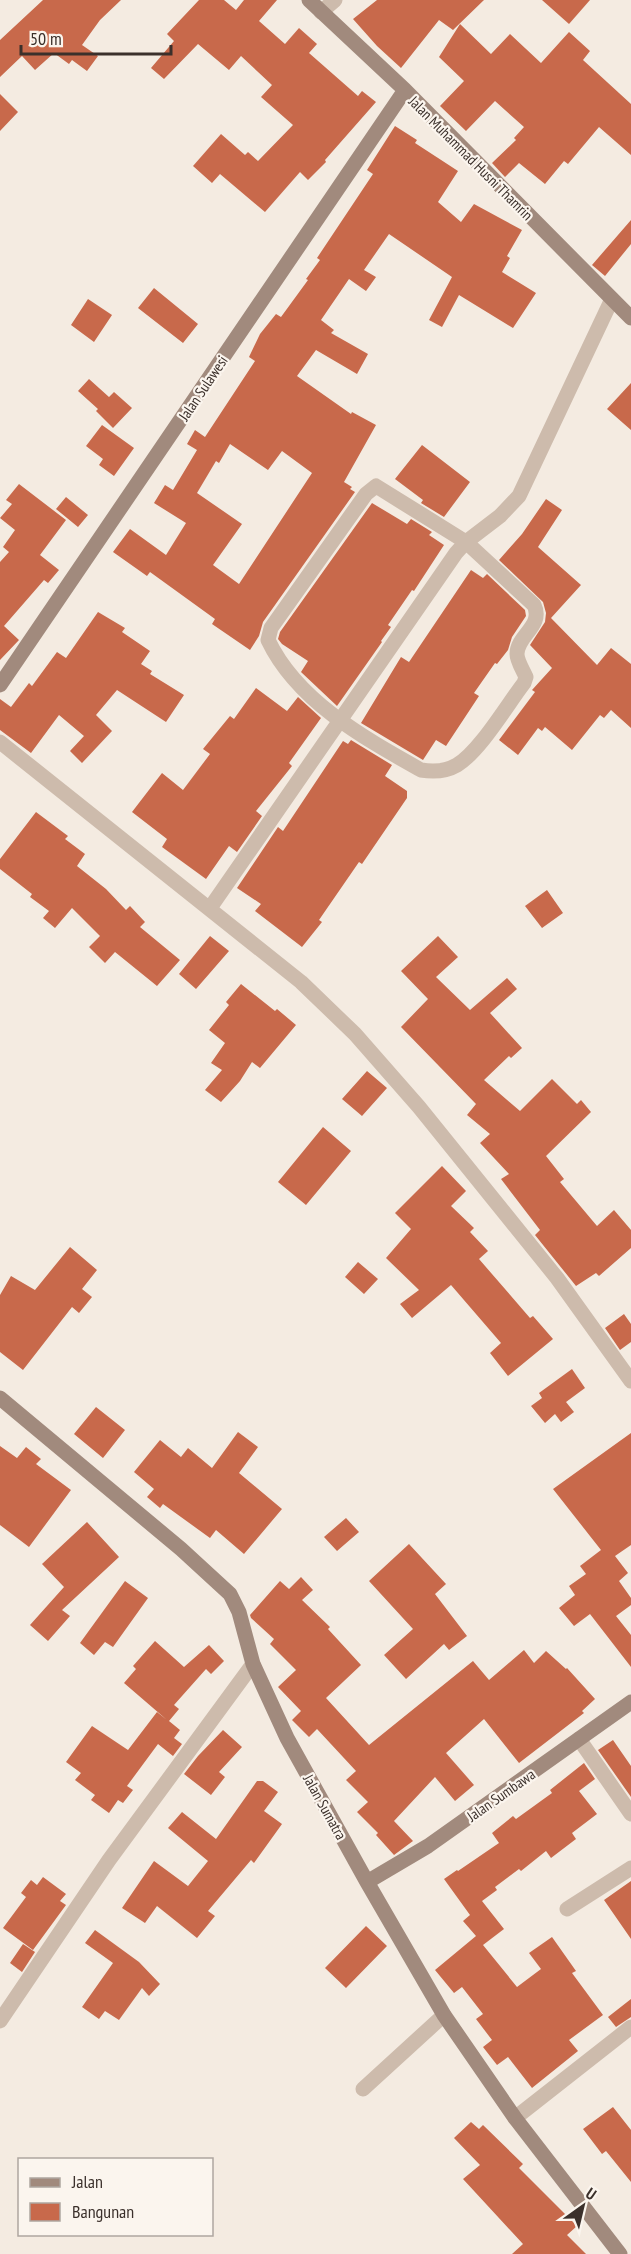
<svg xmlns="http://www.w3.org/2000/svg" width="631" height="2254" viewBox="0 0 631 2254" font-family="'PT Sans Narrow',sans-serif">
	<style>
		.building { fill: #c8694b; fill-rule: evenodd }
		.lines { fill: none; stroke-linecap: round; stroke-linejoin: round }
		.street { stroke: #cdbbac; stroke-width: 15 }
		.secondary { stroke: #a18a7d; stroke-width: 15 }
		.labels { text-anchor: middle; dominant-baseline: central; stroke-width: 4.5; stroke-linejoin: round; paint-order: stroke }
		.street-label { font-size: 15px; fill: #3b302b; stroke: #fbf5ee }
	</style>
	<rect width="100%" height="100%" fill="#f4ebe1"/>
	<path class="building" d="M43,0H121L100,20L82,45L98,56L87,71L72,60L69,64L54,53L35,70L22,56L0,77V40Z
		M199,0H224L236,10L244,0H277L259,21L285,44L299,28L317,44L309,53L358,96L362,91L376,102L325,160L326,162L308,180L300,172L265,212L220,174L212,183L193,166L221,134L245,155L248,152L258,161L293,125L261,97L272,85L241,56L229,70L198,44L164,79L151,68L174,41L167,34Z
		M377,0H484L453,30L439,20L401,68L377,46L353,19Z
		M542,0H590L569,24Z
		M460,24L491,54L510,34L541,63L569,32L590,51L583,60L631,104V155L599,127L568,164L564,161L545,184L519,163L505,177L492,163L516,140L514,138L524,127L495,101L466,131L440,106L464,81L439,57Z
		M0,94L18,112L0,131Z
		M395,126L417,140L415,143L458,171L438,202L461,222L474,204L522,230L507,256L510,258L502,272L536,293L513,328L459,295L442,327L429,320L452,277L389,234L364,270L376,277L366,291L349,279L321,320L334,330L331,333L368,354L357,374L316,350L297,376L351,414L352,412L376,425L344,482L352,487L350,489L355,492L263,622L259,636L250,650L212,624L215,619L150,572L147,576L113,552L130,529L166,555L186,523L154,503L165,485L173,490L197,450L187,444L195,430L205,437L255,361L249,357L260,334L276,314L281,317L308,280L306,279L320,260L317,258L373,174L367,170ZM230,444L268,470L282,451L312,473L239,584L213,565L242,524L197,493L216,461L219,463Z
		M631,220V244L605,276L592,265Z
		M154,288L198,324L183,343L138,308Z
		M88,299L112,315L94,342L71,325Z
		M89,379L109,397L114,392L132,408L113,428L96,411L98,409L78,391Z
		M631,383V430L607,409Z
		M102,425L134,448L114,476L99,465L103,459L86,446Z
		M422,445L470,482L444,517L421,503L423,500L395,479Z
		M19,484L66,520L40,555L59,570L48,583L44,580L4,626L19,640L0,660V562L9,552L3,547L15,530L0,518L12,504L6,500Z
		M66,497L88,515L78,527L56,509Z
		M546,499L562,510L538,547L581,585L551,618L597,665L611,648L631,664V728L611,710L604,718L600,715L572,750L545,727L542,731L538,728L518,755L499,740L535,692L532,690L552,668L530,645L545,622L546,613L543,602L499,560L522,534Z
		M372,503L407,524L411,519L432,532L429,535L444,545L414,591L412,590L388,625L391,627L381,641L382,642L337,706L301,672L308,661L282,644L278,639L280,632Z
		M471,570L483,578L487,574L525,610L526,616L512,637L508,650L497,664L495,663L474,693L479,696L446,746L436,740L423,760L361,723L401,657L409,662Z
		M98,612L125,628L122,632L150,651L141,664L152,671L150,674L184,695L166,722L117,690L96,715L112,731L82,763L70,751L84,736L59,715L31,753L0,730V699L11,707L29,683L32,686L57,652L66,658Z
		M256,688L287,711L298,697L321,718L289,763L292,766L256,811L262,816L237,852L229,846L206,879L162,847L167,839L132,812L162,773L183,790L210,754L203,749L230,716L234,719Z
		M351,740L392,765L385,776L407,791V798L362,864L359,862L319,920L322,922L302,947L255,911L261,904L237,888L278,827L283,831L343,741L348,744Z
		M36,812L68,836L65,839L85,854L77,866L106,889L126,910L130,906L145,922L140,927L180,960L157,986L115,952L105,963L89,947L100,936L72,908L55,928L43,918L49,911L30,897L32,894L0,869V859Z
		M547,890L563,913L542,928L525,906Z
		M210,936L229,951L196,989L179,974Z
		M438,936L458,957L436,977L470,1010L507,978L517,989L490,1013L522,1048L511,1058L509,1056L484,1080L520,1111L552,1079L577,1104L581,1100L591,1112L546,1156L564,1179L560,1182L597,1226L614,1210L631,1230V1248L599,1276L596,1273L576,1286L535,1235L540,1230L501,1179L509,1174L480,1143L490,1134L467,1115L476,1104L401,1027L428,999L401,971Z
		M241,984L275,1011L277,1009L296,1025L260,1068L252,1062L240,1081L221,1102L205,1090L222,1070L211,1063L225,1043L209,1030L229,1005L226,1002Z
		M367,1071L387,1088L362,1116L342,1099Z
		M323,1127L351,1151L306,1205L278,1182Z
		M442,1166L466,1191L451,1206L474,1228L470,1232L488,1251L479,1259L530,1318L533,1316L553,1339L508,1376L490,1353L501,1343L451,1285L412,1318L400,1304L419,1290L386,1258L411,1229L395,1213Z
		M70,1247L97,1270L82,1289L92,1297L79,1313L72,1307L23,1370L0,1352V1295L11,1276L35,1290Z
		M358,1262L378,1279L364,1294L345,1277Z
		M624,1314L631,1324V1342L620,1350L605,1328Z
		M572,1369L585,1388L566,1402L574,1412L561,1422L555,1414L545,1423L531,1406L542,1398L539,1393Z
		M96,1407L125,1430L103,1458L74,1434Z
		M238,1432L258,1447L239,1473L282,1509L244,1554L216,1530L210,1538L163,1504L160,1508L147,1497L154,1489L134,1472L160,1440L181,1457L188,1448L212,1468Z
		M631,1433V1545L615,1556L628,1573L619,1581L631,1598V1605L616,1616L631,1635V1667L590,1614L574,1626L559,1608L575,1595L569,1586L586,1574L580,1566L601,1550L553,1489Z
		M0,1446L17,1458L26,1447L41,1459L36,1464L71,1490L29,1547L0,1525Z
		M346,1518L359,1532L337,1551L324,1537Z
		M87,1522L119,1557L62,1610L70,1616L48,1641L30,1625L64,1587L42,1564Z
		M409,1544L446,1584L435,1594L467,1636L449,1650L444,1644L406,1679L384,1655L413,1629L369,1581Z
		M301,1577L313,1590L302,1600L330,1627L328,1629L361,1665L326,1698L369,1745L473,1661L489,1680L524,1650L534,1663L546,1651L566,1669L567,1668L595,1699L582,1711L584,1713L519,1763L484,1719L446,1753L474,1785L455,1801L435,1777L394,1821L413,1841L394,1855L376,1835L378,1833L357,1812L368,1802L346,1780L356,1771L317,1729L309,1737L292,1720L301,1711L278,1687L296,1670L270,1644L274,1639L251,1618L250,1615L280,1581L289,1589Z
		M125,1581L148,1598L113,1647L105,1642L94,1655L80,1643Z
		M155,1641L184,1667L209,1645L224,1661L211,1674L206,1669L174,1705L179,1709L169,1721L180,1730L174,1738L182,1744L173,1756L158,1744L127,1786L133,1790L123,1803L118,1800L109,1813L91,1800L95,1795L75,1780L81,1773L66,1762L92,1726L128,1750L157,1712L167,1720L124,1683L136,1669L133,1666Z
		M223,1730L242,1747L219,1772L225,1777L211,1795L184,1774L198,1756Z
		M613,1740L631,1766V1797L598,1750Z
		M584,1763L595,1779L579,1791L597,1814L572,1833L576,1839L551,1858L546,1851L521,1871L519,1869L495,1887L497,1890L482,1901L504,1929L483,1945L517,1987L541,1969L529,1953L552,1937L576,1971L572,1973L603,2015L569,2040L578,2051L532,2088L508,2057L497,2065L483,2047L492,2040L476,2019L483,2014L462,1987L454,1993L435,1970L476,1936L463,1921L470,1915L444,1879L457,1870L458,1871L499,1843L492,1833L513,1816L516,1819L552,1793L550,1790Z
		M257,1781H263L278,1792L264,1811L282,1824L254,1863L251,1860L208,1911L215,1916L197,1938L157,1906L145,1923L122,1908L154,1861L188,1886L208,1861L168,1828L182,1812L216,1839Z
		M43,1877L66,1894L60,1901L66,1905L33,1950L3,1928L26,1897L21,1893L31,1880L37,1885Z
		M631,1881V1939L604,1900Z
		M366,1926L387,1946L346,1988L325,1968Z
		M95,1930L139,1962L160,1984L149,1996L142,1988L119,2020L105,2011L99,2019L82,2007L113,1963L85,1943Z
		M23,1944L35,1952L22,1972L10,1963Z
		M631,1999V2017L616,2027L608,2017Z
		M613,2107L631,2130V2182L606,2151L602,2154L583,2129Z
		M471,2122L479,2129L483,2125L523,2164L519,2168L577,2226L567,2235L586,2254H512L523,2244L463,2179L480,2165L454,2138Z"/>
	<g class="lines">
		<path class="street" d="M321,12L335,0
			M376,486L466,542L534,605C544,626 517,635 517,654C517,661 523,670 526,677L524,683C507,705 480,751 457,765C445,772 433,772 421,770C364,738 297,701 268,640L271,628L366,494Z
			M0,742L301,982L355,1034L419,1107L557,1278L631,1381
			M210,908L456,553L466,542L500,516L519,496L612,299
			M579,1739L631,1814
			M567,1909L631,1868
			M0,2021L109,1860L253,1664
			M363,2089L444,2015
			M515,2118L631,2027"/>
		<path class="secondary" d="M309,0L405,90L631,318
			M0,685L405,90
			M0,1398L181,1549L230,1594L239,1612L253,1664L287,1738L367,1882L444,2015L515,2118L620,2254
			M367,1882L428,1846L631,1702"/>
	</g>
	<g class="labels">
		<g class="street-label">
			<text transform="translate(471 158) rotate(45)">Jalan Muhammad Husni Thamrin</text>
			<text transform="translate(203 388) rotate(-56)">Jalan Sulawesi</text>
			<text transform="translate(501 1795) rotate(-35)">Jalan Sumbawa</text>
			<text transform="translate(325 1807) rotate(61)">Jalan Sumatra</text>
		</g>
	</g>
	<rect x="18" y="2158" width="195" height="78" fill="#fbf5ee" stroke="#aea6a0" stroke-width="1.5"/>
	<rect x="30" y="2178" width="30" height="9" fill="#a18a7d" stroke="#aea6a0" stroke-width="1.5"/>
	<text x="72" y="2188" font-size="18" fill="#3b302b">Jalan</text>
	<rect x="30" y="2203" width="30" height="18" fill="#c8694b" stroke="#aea6a0" stroke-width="1.5"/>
	<text x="72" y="2218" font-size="18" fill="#3b302b">Bangunan</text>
	<g transform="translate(583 2206) rotate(34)" stroke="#fbf5ee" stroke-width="4.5" paint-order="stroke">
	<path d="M0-4.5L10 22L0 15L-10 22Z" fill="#3b302b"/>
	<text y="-9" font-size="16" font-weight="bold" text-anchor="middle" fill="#3b302b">U</text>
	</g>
	<path d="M21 45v9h150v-9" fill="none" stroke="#3b302b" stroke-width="3"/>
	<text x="30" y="45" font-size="18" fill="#3b302b" stroke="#fbf5ee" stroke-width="4.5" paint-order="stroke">50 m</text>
</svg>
